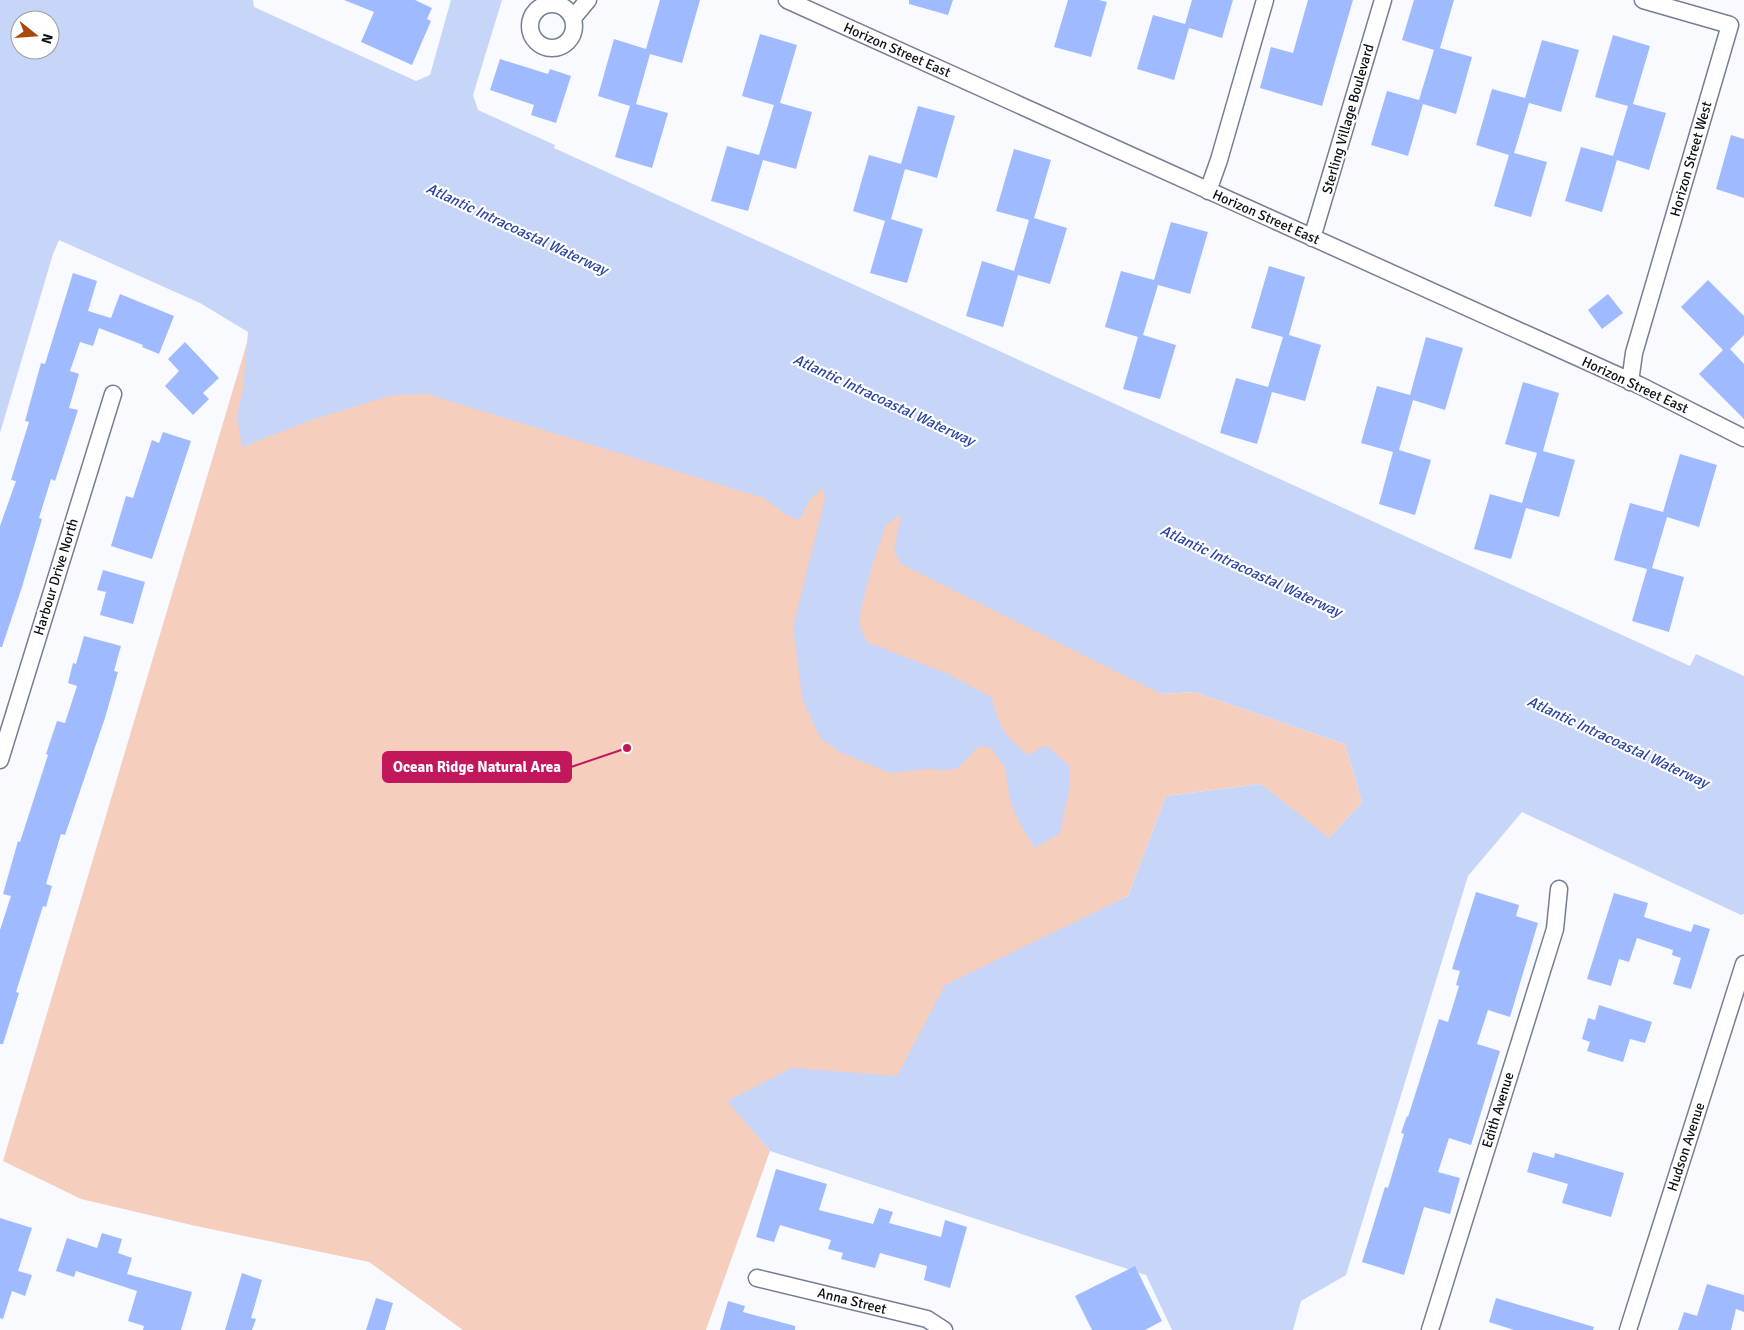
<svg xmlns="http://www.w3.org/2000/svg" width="1744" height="1330" viewBox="0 0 1744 1330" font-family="Signika,sans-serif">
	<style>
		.green { fill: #f5cebd }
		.water { fill: #c6d5f8; fill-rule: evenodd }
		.building { fill: #9fbaff }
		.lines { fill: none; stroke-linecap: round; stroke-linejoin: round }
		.minor-casing { stroke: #757e93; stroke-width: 19 }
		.minor { stroke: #fff; stroke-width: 16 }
		.labels { text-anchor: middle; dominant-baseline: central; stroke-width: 4.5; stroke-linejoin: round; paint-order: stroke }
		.street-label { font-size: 14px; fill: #0b0e15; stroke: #fff }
		.water-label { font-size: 15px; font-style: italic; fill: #2943a3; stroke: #fff }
		.leader { fill: none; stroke: #c2185b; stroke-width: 2 }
		.callout-dot { fill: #c2185b; stroke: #fff; stroke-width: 2 }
		.callout { fill: #c2185b; stroke: #c2185b; stroke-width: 2 }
		.callout-label { font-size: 15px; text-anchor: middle; font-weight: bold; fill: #fff }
	</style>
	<rect width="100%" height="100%" fill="#f8faff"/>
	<path class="green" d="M285,215L1177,583L1162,694L1194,692L1345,744L1362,802L1328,839L1261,784L1166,796L1128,896L1076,922L996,1187L735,1109L770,1151L706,1330H463L369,1262L196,1226L81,1199L3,1161Z"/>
	<path class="water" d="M0,0H253L254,7L416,81L430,75L451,0H502L473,95L478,110L555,145L554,148L1690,666L1696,654L1744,676V914L1741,915L1522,812L1468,876L1346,1275L1301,1301L1293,1330H1172L1146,1275L770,1151L727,1101L792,1068L897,1076L945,985L1128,896L1166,796L1261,784L1329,838L1362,802L1345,744L1194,692L1161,694L901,564L894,550L901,514L886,525L872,565L860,613V627L867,642L946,673L991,697C1000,727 1003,735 1028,755L1046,745L1069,766L1070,785L1060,833L1035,848L1020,824L1010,801L1005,768L992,749L979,746L958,768L949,770L926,769L890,773L840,752L820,738L802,698L793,627L825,499L823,488L811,498L799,520L785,514L764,498L427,394L392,395L314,419L242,447L237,416L243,389L248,332L200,303L59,240L53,254L0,433ZM20,20H50V50H20Z"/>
	<path class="building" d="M344,0H415L432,8L427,19L431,21L412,65L361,42L374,12Z
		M660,0H700L682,63L650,54L636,104L668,113L652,168L615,157L630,106L598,96L614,39L646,49Z
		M909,0H953L948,15L909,4Z
		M1068,0H1099L1107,2L1091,57L1054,47Z
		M1192,0H1233L1222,38L1189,28L1174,80L1137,69L1153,15L1185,24Z
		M1308,0H1353L1322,106L1260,88L1271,47L1293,53Z
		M1414,0H1454L1440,48L1472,57L1456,114L1423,104L1408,156L1371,145L1387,91L1419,100L1434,50L1402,40Z
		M760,34L797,45L780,103L812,112L796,169L763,160L748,211L711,201L727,146L759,155L774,105L742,96Z
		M1613,35L1650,46L1633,104L1666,113L1649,170L1617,160L1602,212L1565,201L1581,147L1613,156L1628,106L1595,97Z
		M1542,40L1579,50L1561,112L1529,103L1514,153L1547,162L1531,217L1494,206L1509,155L1476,145L1492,89L1525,98Z
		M500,59L548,74L550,69L571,76L556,123L531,115L534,105L490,90Z
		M918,106L955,116L937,178L905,169L891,219L923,229L907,283L870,273L885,221L853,211L869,155L901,164Z
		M1731,135L1744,139V198L1716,189Z
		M1014,149L1051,160L1034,218L1067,228L1050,284L1018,275L1003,327L966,316L982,261L1014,271L1029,220L996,211Z
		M1171,222L1208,232L1190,294L1158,285L1143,335L1176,345L1160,399L1123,389L1138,337L1105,327L1121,271L1154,280Z
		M1269,266L1305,277L1289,335L1321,345L1305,401L1272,392L1257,444L1220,433L1236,378L1268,387L1283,337L1251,328Z
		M73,273L97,281L88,311L111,318L120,294L174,316L159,354L142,347L143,345L99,328L93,346L80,342L70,371L79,374L69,408L78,410L55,481L51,479L39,518L42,519L22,587L2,647H0V526L16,481L11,480L29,422L25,421L41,363L45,364Z
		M1708,280L1744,316V335L1730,349L1744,364V419L1699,374L1723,350L1681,307Z
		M1608,294L1623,313L1602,329L1588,310Z
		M1426,337L1463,348L1445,410L1413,400L1399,450L1431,460L1415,515L1379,504L1393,452L1361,443L1377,386L1410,395Z
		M185,342L219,378L203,393L209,399L193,415L165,386L179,371L168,359Z
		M1523,382L1559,393L1543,451L1575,460L1559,517L1526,508L1511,559L1474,549L1490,494L1522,503L1537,453L1505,444Z
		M163,432L191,441L152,559L111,546L126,496L133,498L152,440L159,443Z
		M1680,454L1717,465L1699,527L1667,517L1652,568L1684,577L1669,632L1632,621L1647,569L1614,560L1630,503L1663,512Z
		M103,570L145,582L133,624L100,615L106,592L97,590Z
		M84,636L121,646L114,671L118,672L105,718L65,835L61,834L46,884L52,886L46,907L43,906L16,992L19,993L3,1044H0V930L11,896L3,894L18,841L20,842L48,755L46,754L57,721L65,723L77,686L68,683L73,663L76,664Z
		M1476,892L1519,905L1516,916L1538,923L1510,1017L1488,1010L1477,1044L1500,1051L1471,1145L1449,1138L1438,1172L1460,1178L1450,1214L1424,1207L1404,1275L1362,1262L1385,1187L1388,1188L1404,1134L1401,1133L1407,1116L1408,1117L1439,1019L1448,1022L1459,986L1456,985L1460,971L1452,969Z
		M1614,893L1648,903L1644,917L1691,932L1694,924L1710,929L1691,989L1673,984L1681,958L1672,955L1673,950L1637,938L1629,962L1619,959L1611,986L1587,979Z
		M1599,1005L1652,1022L1645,1043L1630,1039L1623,1062L1587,1051L1590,1042L1582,1039L1588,1018L1595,1020Z
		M1533,1152L1554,1158L1555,1153L1624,1173L1611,1217L1562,1203L1568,1184L1527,1172Z
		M776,1169L827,1184L819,1210L873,1224L879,1208L893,1212L889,1223L941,1237L945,1220L967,1227L950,1288L924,1280L927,1266L880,1253L875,1268L841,1259L843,1253L828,1249L831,1240L780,1225L774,1242L756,1237Z
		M0,1218L32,1228L18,1271L32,1275L25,1296L12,1291L3,1319L0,1318Z
		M102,1233L122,1239L118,1253L132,1258L127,1274L192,1292L181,1330H143L144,1326L128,1321L137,1291L76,1271L74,1277L56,1271L67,1238L97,1248Z
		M1135,1266L1162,1321L1145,1330H1092L1075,1296Z
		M242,1273L262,1280L251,1318L256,1319L252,1330H225Z
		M1707,1284L1744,1295V1312L1736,1309L1731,1330H1678L1684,1312L1697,1316Z
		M376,1298L393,1303L385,1330H366Z
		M1496,1298L1594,1327L1593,1330H1514L1489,1322Z
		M728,1301L745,1306L743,1312L795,1326V1330H720Z"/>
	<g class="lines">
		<g class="minor-casing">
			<path id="minor" d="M787,0L1639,385L1744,438
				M530 26a22 22 0 1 1 44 0a22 22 0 1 1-44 0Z
				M573,18L588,0
				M1208,191L1219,160L1265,0
				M1312,238L1383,0
				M1630,382L1634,353L1730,25L1643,0
				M0,760L113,394
				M757,1278L927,1319L944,1330
				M1430,1330L1555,929L1559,889
				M1628,1330L1744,964"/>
		</g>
		<use href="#minor" class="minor"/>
	</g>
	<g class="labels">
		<g class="street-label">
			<text transform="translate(897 50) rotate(24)">Horizon Street East</text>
			<text transform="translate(1348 119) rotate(-74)">Sterling Village Boulevard</text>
			<text transform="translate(1691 159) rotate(-74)">Horizon Street West</text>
			<text transform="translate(1266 217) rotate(24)">Horizon Street East</text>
			<text transform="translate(1635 385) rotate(25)">Horizon Street East</text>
			<text transform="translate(56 577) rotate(-73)">Harbour Drive North</text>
			<text transform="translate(1498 1110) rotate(-73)">Edith Avenue</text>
			<text transform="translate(1686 1147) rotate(-72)">Hudson Avenue</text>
			<text transform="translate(852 1301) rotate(14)">Anna Street</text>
		</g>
		<g class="water-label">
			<text transform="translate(517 229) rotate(25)">Atlantic Intracoastal Waterway</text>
			<text transform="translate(884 400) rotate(25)">Atlantic Intracoastal Waterway</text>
			<text transform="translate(1251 571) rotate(25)">Atlantic Intracoastal Waterway</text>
			<text transform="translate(1618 742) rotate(25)">Atlantic Intracoastal Waterway</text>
		</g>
	</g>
	<path class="leader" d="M627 748L571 767"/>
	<circle class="callout-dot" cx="627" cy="748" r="5"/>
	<rect class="callout" x="383" y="752" width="188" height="30" rx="5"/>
	<g class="callout-label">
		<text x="477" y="772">Ocean Ridge Natural Area</text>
	</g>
	<g transform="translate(35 35) rotate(107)"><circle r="24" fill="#ffffff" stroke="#9d9fa1"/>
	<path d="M0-4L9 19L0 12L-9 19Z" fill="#aa470a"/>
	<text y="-8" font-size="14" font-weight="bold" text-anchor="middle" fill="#0b0e15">N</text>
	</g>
</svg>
